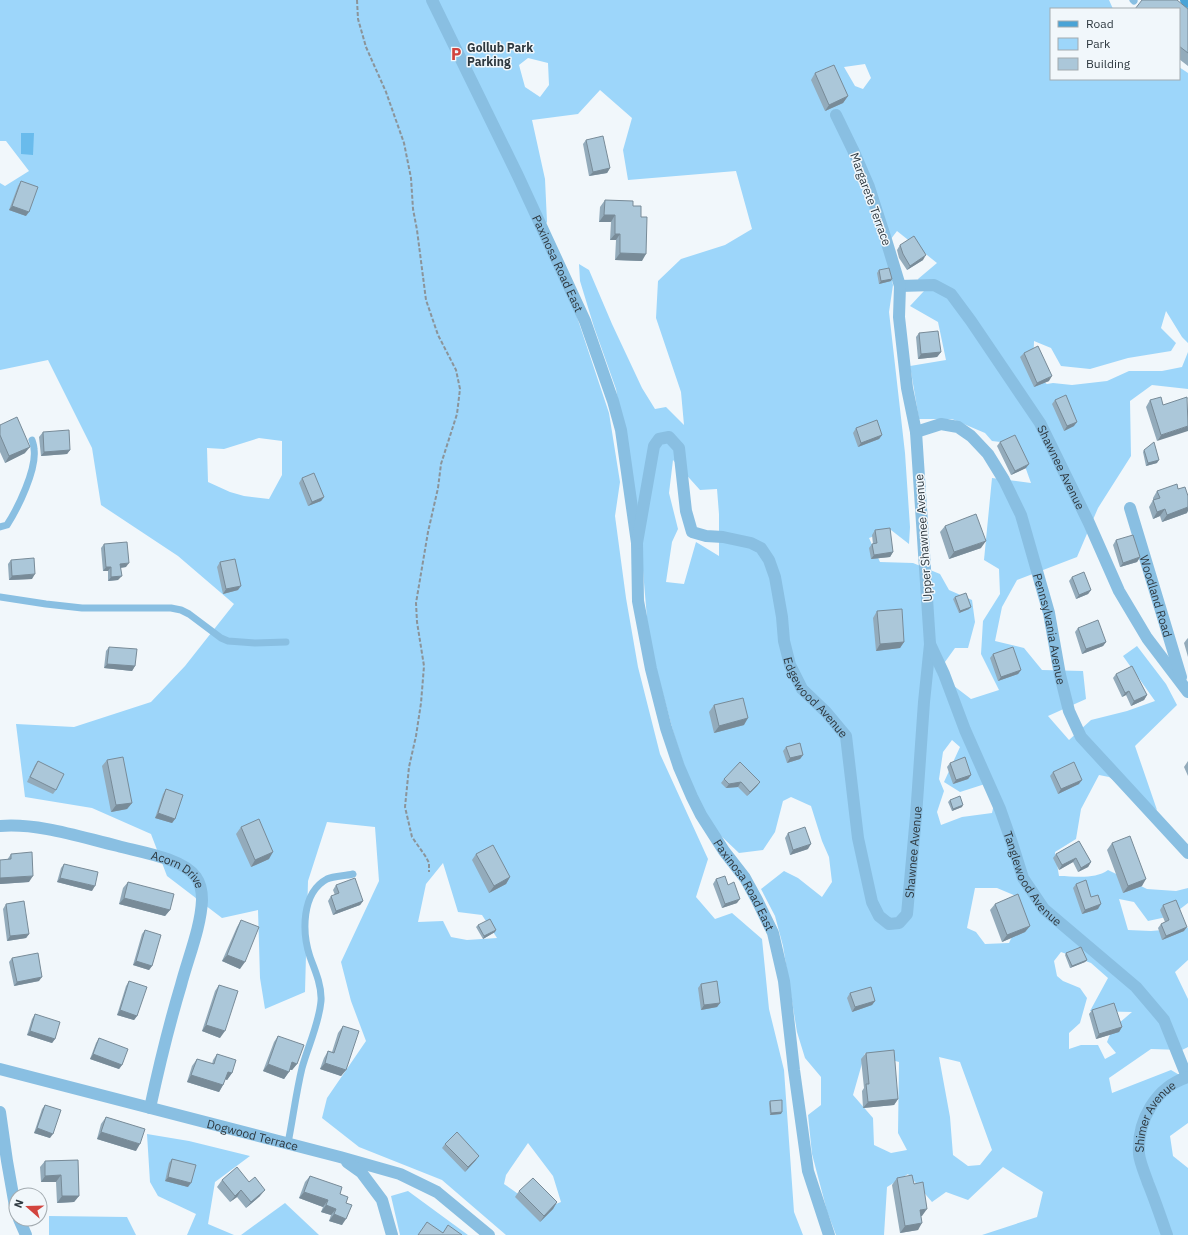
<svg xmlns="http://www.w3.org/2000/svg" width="1188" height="1235" viewBox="0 0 1188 1235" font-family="'IBM Plex Sans',sans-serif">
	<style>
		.green { fill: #9dd6fa; fill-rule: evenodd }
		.water { fill: #69bbec }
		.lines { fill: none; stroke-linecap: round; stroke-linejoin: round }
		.path { stroke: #8b949a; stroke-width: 2; stroke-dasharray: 4 2; stroke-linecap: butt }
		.lane { stroke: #89bfe2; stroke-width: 7 }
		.street { stroke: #89bfe2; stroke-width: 12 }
		.secondary { stroke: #49a3d6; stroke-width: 12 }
		.wall { fill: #93abbb }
		.shaded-wall { fill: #788b98 }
		.building { fill: #abc7d9; stroke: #788b98 }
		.labels { text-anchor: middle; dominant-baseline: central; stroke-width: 3; stroke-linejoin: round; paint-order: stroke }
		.poi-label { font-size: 12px; font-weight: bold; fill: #2e3940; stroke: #f1f7fb; text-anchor: start }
		.street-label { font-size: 12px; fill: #2e3940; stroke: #f1f7fb }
	</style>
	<rect width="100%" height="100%" fill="#f1f7fb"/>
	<path class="green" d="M0,0H1109L1113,9H1051V79H1179V67L1188,73V343L1182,337L1166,311L1161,328L1176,343L1171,351L1128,358L1090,369L1061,366L1051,348L1034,341L1033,371L1037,378L1047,384L1053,383L1072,385L1107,381L1129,371H1162L1182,367L1188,352V389L1152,385L1130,401L1131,456L1098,508L1077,557L1017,580L1002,607L995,641L1024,648L1042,670L1083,671L1086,699L1048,716L1069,740L1091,720L1127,711L1155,701L1123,656L1137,646L1166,684L1177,705L1135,746L1157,810L1109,777L1099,775L1081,809L1076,839L1055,852L1059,876C1074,876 1094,880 1108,870L1147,889L1176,891L1188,888V903L1171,916L1148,921L1134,902L1119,899L1128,930L1151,931L1187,928L1188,927V960L1175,972L1188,999V1047L1182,1050L1151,1049L1109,1078L1112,1093L1171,1070L1188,1080V1123L1170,1136L1173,1156L1188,1168V1235H982L1037,1217L1043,1192L1003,1167L968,1200L946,1192L932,1202L908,1174L887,1187L884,1235H836L827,1211L812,1154L808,1115L821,1105V1077L805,1058L797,1032L783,946L775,916L761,889L784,871L798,878L822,897L832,882L829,857L822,841L811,806L791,797L783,801L775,832L763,850L739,853L719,834L701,808L686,771L673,731L649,642L641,547L629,464L616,389L594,327L580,281L579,264L589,270L612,324L642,388L655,409L666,407L684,425L681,392L656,318L658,281L681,259L725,245L752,229L736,171L628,180L623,150L632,118L600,90L578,114L532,120L545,179L547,222L539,234L574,308L609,413L620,482L615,516L626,598L638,667L660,754L708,859L696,897L715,919L732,913L762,939L769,1009L784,1070L794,1212L803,1235H506L442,1180L359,1147L322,1118L327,1098L366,1041L351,1001L341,962L379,881L375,827L327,822L308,881L305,992L265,1009L260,978L258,910L222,918L167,876L151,834L92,808L25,797L16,724L74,727L151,702L185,666L234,604L178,556L101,505L92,448L48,360L0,370V183L5,186L29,171L6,141H0ZM528,58L548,63L549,85L540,97L525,87L519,65ZM865,64L871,78L863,89L855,86L844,67ZM897,231L937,263L918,279L924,291L910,306L938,322L946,360L910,366L919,419H952L985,433L992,441L1017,444L1031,483L992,478L984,560L999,569L1000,594L983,621L981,654L999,690L971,699L937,673L955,648H968L975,622L972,600L949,590L940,574L913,563L880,562L869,538L891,530L909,544L910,527L905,453L889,312L893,285L884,248ZM259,438L282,441V475L269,499L244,496L230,492L208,482L207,448L224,449ZM673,460L700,490L717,489L719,514V556L696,542L684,584L666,582L672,542L678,529L669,493ZM952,740L960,747L944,782L960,792L985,784L996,795L992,813L962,817L941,825L937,812L944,791L939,779L943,752ZM443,863L458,912L482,915L497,938L467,940L451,937L443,921L418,922L426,884ZM975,888H997L1016,896L1024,911L1009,943L985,944L976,932L967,928ZM1061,952L1091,963L1108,978L1090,1011L1132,1012L1112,1029L1107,1042L1116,1053L1105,1059L1098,1045H1081L1069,1049V1033L1080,1023L1087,998L1080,988L1063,981L1057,976L1054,961ZM865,1053L899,1062L898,1133L907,1150L891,1153L874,1145L873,1118L853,1095ZM939,1057L960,1062L992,1150L980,1165L968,1166L953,1155L950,1117ZM528,1143L553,1176L561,1202C537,1212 522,1196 504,1184L506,1175Z
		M147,1134L189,1141L250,1156L215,1182L208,1224L234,1235H187L196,1214L158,1196L150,1182Z
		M408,1191L468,1235H400L391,1196Z
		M285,1203L319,1235H241Z
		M49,1216L127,1217L136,1235H49Z"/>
	<path class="water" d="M21,133H34L33,155L21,154Z"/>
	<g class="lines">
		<path class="path" d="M357,0L358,19L366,47L386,92L404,143L411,178L413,209L417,230L426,300L438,335L456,370L460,389L457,414L441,464L438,488L428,532L416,603L417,622L424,666L421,703L416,736L409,767L405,807L412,837L426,857L429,863V872"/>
		<path class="lane" d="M1133,0L1134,1
			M0,527L7,525C18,508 37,469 34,449C34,446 33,443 32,440
			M0,597L46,604L82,608H171L181,610L189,614L221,638L228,641L255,643L286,642
			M288,1143C293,1118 296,1093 302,1068C308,1046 319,1024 321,1001C322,986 315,970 310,957C302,933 301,893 327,879C334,876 345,876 353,874"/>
		<g class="street">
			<path id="s1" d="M432,0L518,176L585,321L613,401L621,430L637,543L638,601L651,669L666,728L679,767L692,797L701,815L724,851L745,878L757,900L773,933L784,981L794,1070L808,1171L829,1235"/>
			<path id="s2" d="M900,286L934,285L951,294L971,321L1040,423L1089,523L1119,591L1147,638L1188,692"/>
			<path id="s3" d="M916,432L941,424L958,427L971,436L988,454L1004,480L1021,515L1049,613L1060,675L1069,711L1081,737L1188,853"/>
			<path id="s4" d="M1130,508L1181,677"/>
			<path id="s5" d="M637,543L654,446L659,439L669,437L679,448L686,511L692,532L706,536L723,537L751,543L761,548L769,560L775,577L782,617L784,641L790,665L802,689L826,712L846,736L858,838L872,902L879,916L889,924L899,923L907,914L916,816L924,702L930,644L916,432L907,388L899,317L900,286L887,243L869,187L853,150L836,115"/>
			<path id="s6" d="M930,644L944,674L965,730L1000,809L1012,843L1023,878L1044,909L1136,987L1164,1020L1187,1077"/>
			<path id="s7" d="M0,826C40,823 80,837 118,846C140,852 182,858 196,877C201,884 202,891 202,900C201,927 188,958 181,985C169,1025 159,1066 150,1108"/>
			<path id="s8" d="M0,1069L340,1157L400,1174L437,1192L489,1235"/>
			<path d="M0,1112L7,1161L16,1212"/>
			<path d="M347,1162L361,1172L382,1200L392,1235"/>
			<path d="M19,1219L26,1235"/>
			<path id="s9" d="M1167,1235C1161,1218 1155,1200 1148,1183C1145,1174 1140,1163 1139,1154C1137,1120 1156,1087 1188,1077"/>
		</g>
		<path class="secondary" d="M1186,0L1188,2"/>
	</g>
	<path class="wall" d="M1179,9H1188V66L1179,59Z
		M815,73L848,96L843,103L825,111L811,80Z
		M586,140L610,168L607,173L589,176L583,144Z
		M21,181L26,216L9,210L18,186Z
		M605,200L633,206L641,217L642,261L615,260L616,240H610L611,222H599L600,207Z
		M900,245L923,260L907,270L899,258L897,250Z
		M879,270L891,281L879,284L877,273Z
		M919,333L941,352L937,357L918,359L916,337Z
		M1024,353L1049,381L1034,387L1020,357Z
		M1188,398L1157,441L1146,407L1150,400L1163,405Z
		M1055,400L1074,426L1064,431L1052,404Z
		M0,425L25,453L5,463L0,452Z
		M856,428L882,435L879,439L858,447L853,433Z
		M43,432L70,450L67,454L41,456L39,437Z
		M1000,442L1026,468L1011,475L997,446Z
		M1144,450L1157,463L1146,466L1143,452Z
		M302,478L324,497L321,501L308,506L299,483Z
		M1178,489L1187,513L1162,522L1160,516L1153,519L1149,507L1153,500V498L1157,491Z
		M945,526L981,548L949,559L940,532Z
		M875,530L893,552L890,557L871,559L869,548L872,544H873L872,535Z
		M1116,540L1140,557L1137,562L1120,567L1113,545Z
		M104,544L126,567L121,568L118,580L108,581V571H103L101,548Z
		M11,560L32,579L9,580L8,564Z
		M220,562L238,590L223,594L217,567Z
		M1072,577L1091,590L1088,594L1076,599L1069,581Z
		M955,597L969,609L959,613L953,599Z
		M877,611L904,642L900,648L876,651L873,618Z
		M1078,628L1106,642L1103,646L1082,654L1075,632Z
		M1188,638V657L1184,643L1187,639Z
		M109,647L135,666L132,671L104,668L106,651Z
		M993,654L1021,670L1018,674L998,681L990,658Z
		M1116,674L1147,695L1144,700L1131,706L1126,695L1122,697L1113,678Z
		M714,705L744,725L714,733L709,712Z
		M786,747L803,755L800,759L787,763L783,751Z
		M107,760L132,803L127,809L111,812L102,766Z
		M38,761L56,790L53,794L27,782L35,765Z
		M1188,761V776L1184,767Z
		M950,763L971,775L968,779L953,784L947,767Z
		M1053,772L1079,784L1058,794L1050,776Z
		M724,779L760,782L757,786L747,796L738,787L726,788L721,783Z
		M166,789L175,819L172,823L155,818L163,794Z
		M950,800L962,807L952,811L948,802Z
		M241,827L269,859L251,867L236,834Z
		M788,833L808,849L790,855L785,838Z
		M1079,841L1091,862L1088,867L1078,872L1073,862L1059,870L1053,858L1056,854Z
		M1112,843L1142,886L1123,893L1107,850Z
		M11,854L29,882L0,884V860H7Z
		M476,854L510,877L506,884L489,893L472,860Z
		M64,864L92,891L57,882L61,868Z
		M716,879L737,903L722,908L713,884Z
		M128,882L170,910L165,916L119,904L123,888Z
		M1076,884L1091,897L1098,909L1082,914L1073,888Z
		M336,885L363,901L360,905L333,915L328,901L331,896L335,895L333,890Z
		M6,904L29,934L26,938L7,941L3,909Z
		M995,904L1030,926L1025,932L1002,942L990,910Z
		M1163,905L1184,931L1162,940L1158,928L1161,924L1165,922L1160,910Z
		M241,920L240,969L222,961L237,927Z
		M478,925L495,932L483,939L476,927Z
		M145,930L152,966L149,970L133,965L142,934Z
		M1066,953L1087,960L1085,962L1070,968L1065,955Z
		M12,958L39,981L14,986L9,962Z
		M129,981L137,1016L134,1020L117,1015L126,986Z
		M701,984L720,1003L717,1007L701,1010L698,988Z
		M219,985L220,1038L202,1031L215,991Z
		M850,993L875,1001L872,1005L852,1012L847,998Z
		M1092,1010L1122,1027L1119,1032L1096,1039L1089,1014Z
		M35,1014L55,1039L52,1043L27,1035L32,1019Z
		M343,1026L346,1070L341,1076L320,1069L324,1058L328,1051L332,1052L338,1033Z
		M278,1036L297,1064L292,1070H290L284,1079L263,1071L274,1042Z
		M99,1038L122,1065L119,1069L90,1059L96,1043Z
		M866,1053L898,1099L894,1105L863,1108L862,1091L864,1088L861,1059Z
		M217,1054L232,1073L227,1080L225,1079L223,1085L219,1092L187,1082L192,1066L197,1059L212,1064L213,1060Z
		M770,1101L781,1114L770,1115L769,1103Z
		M45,1105L50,1138L34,1133L42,1109Z
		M106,1117L136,1151L97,1139L101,1124Z
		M445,1144L476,1160L465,1172L442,1148Z
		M172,1159L188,1187L165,1181L169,1163Z
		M78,1160L79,1196L74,1202L57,1203L56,1182H41L40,1167L45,1161Z
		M310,1176L340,1194L346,1203L342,1225L329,1221L331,1215L321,1212L323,1207L299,1198L305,1182Z
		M897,1178L914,1184L922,1216H921L918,1230L900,1233L892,1185Z
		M222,1180L260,1196L246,1208L237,1197L230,1202L217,1187Z
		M519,1191L557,1202L553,1209L540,1222L515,1197Z"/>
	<path class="shaded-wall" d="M848,96L843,103L825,111L829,105Z
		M610,168L607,173L589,176L593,172Z
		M12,206L29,212L26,216L9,210Z
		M604,215H615L611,222H599Z
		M615,234H620L616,240H610Z
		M620,253L646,254L642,261L615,260Z
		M926,255L923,260L907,270L910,266Z
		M892,279L891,281L879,284L881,281Z
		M941,352L937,357L918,359L921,354Z
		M1052,376L1049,381L1034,387L1037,383Z
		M1077,422L1074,426L1064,431L1067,426Z
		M1188,426V431L1157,441L1161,435Z
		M882,435L879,439L858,447L861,443Z
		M30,447L25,453L5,463L9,456Z
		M70,450L67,454L41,456L44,452Z
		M1159,460L1157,463L1146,466L1148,463Z
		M1029,464L1026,468L1011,475L1015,471Z
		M324,497L321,501L308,506L312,502Z
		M1188,507V511L1187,513L1162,522L1167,515Z
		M1165,509L1160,516L1153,519L1157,512Z
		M986,541L981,548L949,559L954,552Z
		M893,552L890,557L871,559L874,555Z
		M1140,557L1137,562L1120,567L1123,563Z
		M129,563L126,567L117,568L120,564Z
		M106,567H111L108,571H103Z
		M35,574L32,579L9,580L12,576Z
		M122,576L118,580L108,581L111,577Z
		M241,586L238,590L223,594L226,589Z
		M1091,590L1088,594L1076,599L1079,595Z
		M971,607L969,609L959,613L960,611Z
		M904,642L900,648L876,651L880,644Z
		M1106,642L1103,646L1082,654L1086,649Z
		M107,664L135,666L132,671L104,668Z
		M1021,670L1018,674L998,681L1001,677Z
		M1129,691L1126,695L1122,697L1125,693Z
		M1147,695L1144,700L1131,706L1134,701Z
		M748,718L744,725L714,733L719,726Z
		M803,755L800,759L787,763L790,758Z
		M971,775L968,779L953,784L956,780Z
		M1082,780L1079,784L1058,794L1061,789Z
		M741,782L738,787L726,788L729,784Z
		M760,782L757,786L747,796L750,792Z
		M132,803L127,809L111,812L116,805Z
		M963,805L962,807L952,811L953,809Z
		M158,813L175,819L172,823L155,818Z
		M811,844L808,849L790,855L793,850Z
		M273,852L269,859L251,867L255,860Z
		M1076,858L1073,862L1059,870L1062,865Z
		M1091,862L1088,867L1078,872L1081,868Z
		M33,876L29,882L0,884V878Z
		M510,877L506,884L489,893L494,886Z
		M60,878L95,886L92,891L57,882Z
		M1146,879L1142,886L1123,893L1128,886Z
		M124,898L170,910L165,916L119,904Z
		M740,899L737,903L722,908L725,904Z
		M363,901L360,905L333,915L336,911Z
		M1101,904L1098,909L1082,914L1085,910Z
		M1030,926L1025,932L1002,942L1007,935Z
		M1187,927L1184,931L1162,940L1166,936Z
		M496,930L495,932L483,939L484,936Z
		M29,934L26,938L7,941L10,936Z
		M227,955L245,962L240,969L222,961Z
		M1087,960L1085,962L1070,968L1072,966Z
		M136,961L152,966L149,970L133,965Z
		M42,977L39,981L14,986L17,982Z
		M875,1001L872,1005L852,1012L855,1007Z
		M720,1003L717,1007L701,1010L704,1005Z
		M120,1010L137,1016L134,1020L117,1015Z
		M206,1025L225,1031L220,1038L202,1031Z
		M1122,1027L1119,1032L1096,1039L1099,1034Z
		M30,1031L55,1039L52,1043L27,1035Z
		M93,1054L122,1065L119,1069L90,1059Z
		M292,1062L297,1064L292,1070L288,1069Z
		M325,1063L346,1070L341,1076L320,1069Z
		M268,1064L289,1072L284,1079L263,1071Z
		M228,1072L232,1073L227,1080L223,1078Z
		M191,1075L223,1085L219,1092L187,1082Z
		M898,1099L894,1105L863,1108L868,1102Z
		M782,1112L781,1114L770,1115L771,1113Z
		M37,1128L53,1134L50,1138L34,1133Z
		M101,1132L140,1144L136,1151L97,1139Z
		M479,1156L476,1160L465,1172L468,1167Z
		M61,1175L56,1182H41L45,1176Z
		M168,1177L191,1183L188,1187L165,1181Z
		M241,1190L237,1197L230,1202L235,1196Z
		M265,1190L260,1196L246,1208L251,1202Z
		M304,1192L328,1200L323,1207L299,1198Z
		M62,1196H79L74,1202L57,1203Z
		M557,1202L553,1209L540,1222L544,1216Z
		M326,1205L336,1209L331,1215L321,1212Z
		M927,1209L922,1216L915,1217L920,1210Z
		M334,1214L346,1219L342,1225L329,1221Z
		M922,1223L918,1230L900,1233L905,1226Z"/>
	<path class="building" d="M1142,0H1177L1188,9V53L1179,46V9H1135Z
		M834,65L848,96L829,105L815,73Z
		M603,136L610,168L593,172L586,140Z
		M21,181L38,187L29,212L12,206Z
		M605,200L633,201V206H641V217H647L646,254L620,253V234H615V215H604Z
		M914,236L926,255L910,266L903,254L900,245Z
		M889,268L892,279L881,281L879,270Z
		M938,331L941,352L921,354L919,333Z
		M1038,346L1052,376L1037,383L1024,353Z
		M1066,395L1077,422L1067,426L1055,400Z
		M1161,397L1163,405L1187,397L1188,426L1161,435L1150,400Z
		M17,417L30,447L9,456L0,435V425Z
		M877,420L882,435L861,443L856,428Z
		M69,430L70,450L44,452L43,432Z
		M1015,435L1029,464L1015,471L1000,442Z
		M1154,442L1159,460L1148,463L1144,450Z
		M314,473L324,497L312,502L302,478Z
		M1177,484L1178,489L1185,487L1188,496V507L1167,515L1165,509L1157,512L1153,500L1160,498L1157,491Z
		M976,514L986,541L954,552L945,526Z
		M890,528L893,552L874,555L872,544L877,543L875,530Z
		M1133,535L1140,557L1123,563L1116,540Z
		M127,542L129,563L120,564L122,576L111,577V567H106L104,544Z
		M34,558L35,574L12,576L11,560Z
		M235,559L241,586L226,589L220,562Z
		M1084,572L1091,590L1079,595L1072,577Z
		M966,593L971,607L960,611L955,597Z
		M902,609L904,642L880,644L877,611Z
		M1098,620L1106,642L1086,649L1078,628Z
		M109,647L137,649L135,666L107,664Z
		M1013,647L1021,670L1001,677L993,654Z
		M1132,666L1147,695L1134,701L1129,691L1125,693L1116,674Z
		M743,698L748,718L719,726L714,705Z
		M800,743L803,755L790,758L786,747Z
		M123,757L132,803L116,805L107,760Z
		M965,757L971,775L956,780L950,763Z
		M38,761L64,774L56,790L30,777Z
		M740,762L760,782L750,792L741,782L729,784L724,779Z
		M1074,762L1082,780L1061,789L1053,772Z
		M166,789L183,795L175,819L158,813Z
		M960,796L963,805L953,809L950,800Z
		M259,819L273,852L255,860L241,827Z
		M805,827L811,844L793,850L788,833Z
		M1130,836L1146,879L1128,886L1112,843Z
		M1079,841L1091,862L1081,868L1076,858L1062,865L1056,854Z
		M493,845L510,877L494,886L476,854Z
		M32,852L33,876L0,878V860L11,859V854Z
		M64,864L98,872L95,886L60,878Z
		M725,876L728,885L734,882L740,899L725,904L716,879Z
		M355,878L363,901L336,911L331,896L339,893L336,885Z
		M1086,880L1091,897L1098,895L1101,904L1085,910L1076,884Z
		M128,882L174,894L170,910L124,898Z
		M1018,894L1030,926L1007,935L995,904Z
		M1176,900L1187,927L1166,936L1161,924L1169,920L1163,905Z
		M24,901L29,934L10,936L6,904Z
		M490,919L496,930L484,936L478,925Z
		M241,920L259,927L245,962L227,955Z
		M145,930L161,935L152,966L136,961Z
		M1081,947L1087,960L1072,966L1066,953Z
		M38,953L42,977L17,982L12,958Z
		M129,981L147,987L137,1016L120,1010Z
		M717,981L720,1003L704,1005L701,984Z
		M219,985L238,991L225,1031L206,1025Z
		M871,987L875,1001L855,1007L850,993Z
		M1114,1003L1122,1027L1099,1034L1092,1010Z
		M35,1014L60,1022L55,1039L30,1031Z
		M343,1026L359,1031L346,1070L325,1063L328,1051L334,1053Z
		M278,1036L304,1045L297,1064L292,1062L289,1072L268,1064Z
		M99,1038L128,1049L122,1065L93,1054Z
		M894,1050L898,1099L868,1102L866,1084H869L866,1053Z
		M217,1054L236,1060L232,1073L228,1072L223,1085L191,1075L197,1059L214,1064Z
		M782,1100V1112L771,1113L770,1101Z
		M45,1105L61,1110L53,1134L37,1128Z
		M106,1117L145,1129L140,1144L101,1132Z
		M457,1132L479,1156L468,1167L445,1144Z
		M172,1159L196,1165L191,1183L168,1177Z
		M78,1160L79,1196H62L61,1175L45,1176V1161Z
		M237,1167L249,1182L255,1177L265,1190L251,1202L241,1190L235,1196L222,1180Z
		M912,1175L914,1184L923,1182L927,1209L920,1210L922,1223L905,1226L897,1178Z
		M310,1176L342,1187L340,1194L348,1197L346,1203L352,1205L346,1219L334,1214L336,1209L326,1205L328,1200L304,1192Z
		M533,1178L557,1202L544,1216L519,1191Z
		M427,1222L443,1233L448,1225L462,1235H418Z"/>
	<defs>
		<g id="parking-bare" transform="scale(1.08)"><path d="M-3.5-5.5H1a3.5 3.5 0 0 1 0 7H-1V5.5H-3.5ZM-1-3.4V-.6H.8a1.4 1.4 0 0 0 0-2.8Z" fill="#d2443e" stroke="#f1f7fb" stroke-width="2.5" paint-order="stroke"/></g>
	</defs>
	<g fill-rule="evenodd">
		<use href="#parking-bare" x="456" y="54"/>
	</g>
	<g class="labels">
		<g class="poi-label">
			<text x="467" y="47">Gollub Park<tspan x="467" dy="14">Parking</tspan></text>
		</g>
		<g class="street-label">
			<text transform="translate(871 199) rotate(70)">Margarete Terrace</text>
			<text stroke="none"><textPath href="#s1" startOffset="292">Paxinosa Road East</textPath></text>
			<text stroke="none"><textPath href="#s2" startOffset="259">Shawnee Avenue</textPath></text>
			<text transform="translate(923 538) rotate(-94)">Upper Shawnee Avenue</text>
			<text stroke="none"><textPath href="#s4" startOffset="92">Woodland Road</textPath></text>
			<text stroke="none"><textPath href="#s3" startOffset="271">Pennsylvania Avenue</textPath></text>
			<text stroke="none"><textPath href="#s5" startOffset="452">Edgewood Avenue</textPath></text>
			<text stroke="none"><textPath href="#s5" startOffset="783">Shawnee Avenue</textPath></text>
			<text stroke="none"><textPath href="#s7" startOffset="186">Acorn Drive</textPath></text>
			<text stroke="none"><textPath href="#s6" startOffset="257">Tanglewood Avenue</textPath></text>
			<text stroke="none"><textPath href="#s1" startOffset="949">Paxinosa Road East</textPath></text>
			<text stroke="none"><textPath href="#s9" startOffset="128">Shimer Avenue</textPath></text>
			<text stroke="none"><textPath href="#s8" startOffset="261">Dogwood Terrace</textPath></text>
		</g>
	</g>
	<rect x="1050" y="8" width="130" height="72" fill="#f1f7fb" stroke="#a3abb0"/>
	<rect x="1058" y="21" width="20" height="6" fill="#49a3d6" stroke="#a3abb0"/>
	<text x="1086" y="28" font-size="12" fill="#2e3940">Road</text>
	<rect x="1058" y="38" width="20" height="12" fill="#9dd6fa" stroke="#a3abb0"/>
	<text x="1086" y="48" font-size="12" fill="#2e3940">Park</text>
	<rect x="1058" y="58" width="20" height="12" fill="#abc7d9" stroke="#a3abb0"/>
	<text x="1086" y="68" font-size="12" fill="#2e3940">Building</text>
	<g transform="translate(28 1207) rotate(290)"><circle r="19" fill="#f1f7fb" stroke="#a3abb0"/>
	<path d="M0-3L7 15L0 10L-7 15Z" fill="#d2443e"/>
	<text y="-6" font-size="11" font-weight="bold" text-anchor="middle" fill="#2e3940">N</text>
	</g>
</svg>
